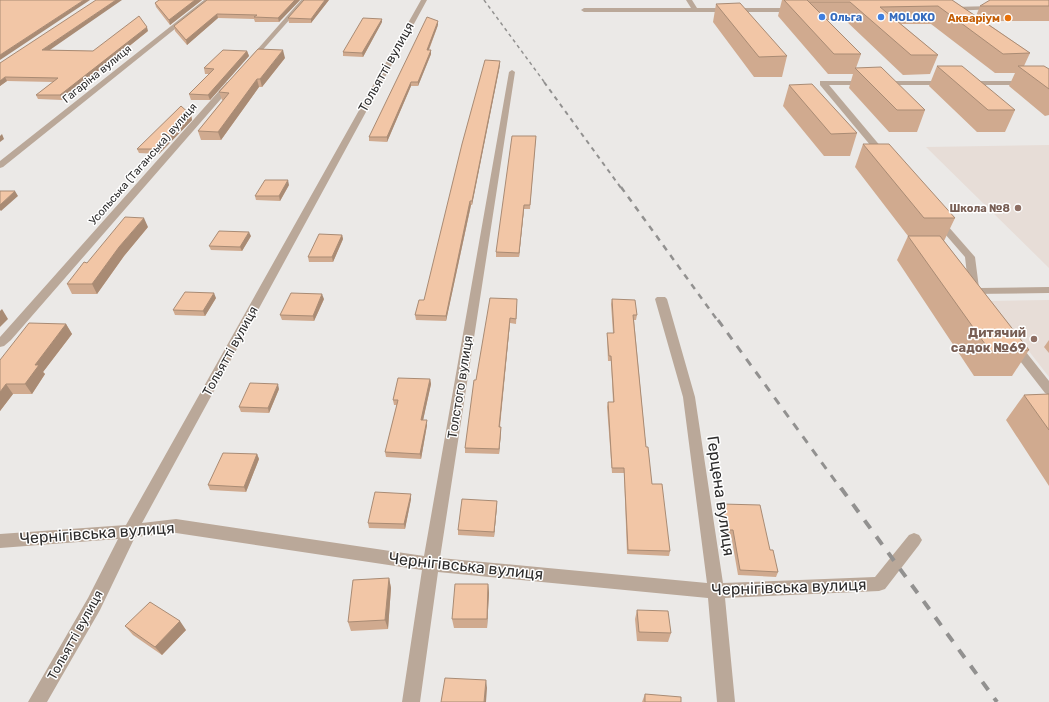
<svg xmlns="http://www.w3.org/2000/svg" width="1049" height="702" viewBox="0 0 1049 702" font-family="Rubik,sans-serif">
	<style>
		.built { fill: #e7ddd7 }
		.lines { fill: none; stroke-linecap: round; stroke-linejoin: round }
		.minor { fill: #baa899; fill-rule: evenodd }
		.rail-far4 { stroke: #929190; stroke-width: 1.5; stroke-dasharray: 3.5 3.5; stroke-linecap: butt }
		.rail-far3 { stroke: #929190; stroke-width: 2; stroke-dasharray: 4.5 4.5; stroke-linecap: butt }
		.rail-far2 { stroke: #929190; stroke-width: 2.5; stroke-dasharray: 6 6; stroke-linecap: butt }
		.rail-far1 { stroke: #929190; stroke-width: 3; stroke-dasharray: 8 8; stroke-linecap: butt }
		.rail { stroke: #929190; stroke-width: 4; stroke-dasharray: 10 10; stroke-linecap: butt }
		.wall { fill: #d0aa8f }
		.shaded-wall { fill: #a98b74 }
		.building { fill: #f2c6a6; stroke: #a98b74 }
		.shop-dot { fill: #3f7fe0; stroke: #fff; stroke-width: 1.5 }
		.food-dot { fill: #e8710a; stroke: #fff; stroke-width: 1.5 }
		.education-dot { fill: #8d6e63; stroke: #fff; stroke-width: 1.5 }
		.labels { text-anchor: middle; dominant-baseline: central; stroke-width: 3; stroke-linejoin: round; paint-order: stroke }
		.far-shop-label { font-size: 11px; font-weight: bold; fill: #366cbe; stroke: #fff; text-anchor: start }
		.far-food-label { font-size: 11px; font-weight: bold; fill: #c56008; stroke: #fff; text-anchor: end }
		.far-street-label { font-size: 11px; fill: #2e2d2d; stroke: #fff }
		.far-education-label { font-size: 11px; font-weight: bold; fill: #785e54; stroke: #fff; text-anchor: end }
		.street-label { font-size: 13px; fill: #2e2d2d; stroke: #fff }
		.education-label { font-size: 13px; font-weight: bold; fill: #785e54; stroke: #fff; text-anchor: end }
		.near-street-label { font-size: 16px; fill: #2e2d2d; stroke: #fff }
	</style>
	<rect width="100%" height="100%" fill="#ebe9e7"/>
	<path class="built" d="M1049,145V268L926,147Z
		M1049,300V377L990,301Z"/>
	<g class="lines">
		<path class="minor" d="M204,0H211L3,167L0,168V161Z
			M301,0H307L252,62H248V60Z
			M421,0H427L142,523L176,519L424,556L509,72L512,70L515,72L440,558L707,583L683,397L655,299L657,297H665L667,299L695,397L723,583L875,577L909,535L914,533L919,535L922,540L919,545L885,589L879,591L725,598L735,702H717L708,598L438,572L420,702H402L422,570L176,533L135,537L100,610L47,702H28L88,598L118,539L0,548V534L126,525Z
			M686,0H692L697,8H795L798,10L795,12H584L581,10L584,8H691Z
			M995,6L998,8L997,9L950,11L947,9L950,7Z
			M820,81H945L949,83L945,85H829L887,154L888,156L884,159L881,158L820,85Z
			M963,81H1049V85H966L962,83Z
			M227,82H230L234,84L11,340L4,346L0,347V337Z
			M937,216L940,217L975,257L979,288L1049,287V293L970,294L969,292L965,257L932,219Z
			M1014,341L1018,342L1049,381V395L1045,393L1010,348L1008,345L1010,342Z"/>
		<path class="rail-far4" d="M484,0L545,83"/>
		<path class="rail-far3" d="M544,82L621,188"/>
		<path class="rail-far2" d="M621,187L718,321"/>
		<path class="rail-far1" d="M718,320L841,489"/>
		<path class="rail" d="M841,488L997,702"/>
	</g>
	<path class="wall" d="M159,0H202L170,25L156,7L155,3Z
		M207,0H300L279,22H255L254,19L218,18L187,45L175,31L174,26Z
		M329,0L311,23H289L288,18Z
		M782,0H952L976,16L980,6H1049V21H984L1030,53L1024,66L1049,69V115L1045,116L1009,86L1015,73H995L931,24H901L938,55L930,74L903,75L845,20H827L861,54L856,68L925,110L917,132H889L849,88L853,74H828L778,16Z
		M716,4L787,56L782,77H754L713,22Z
		M382,22L363,57L343,56V52Z
		M438,25L429,50L431,54L418,86H411L387,142L369,141V137Z
		M148,31L62,100L38,99L36,95L53,82L7,81L0,86V63L49,50L93,51Z
		M247,51L249,56L210,100H191L189,94L209,74H205L204,68Z
		M285,58L262,87H259L221,140H201L198,131L223,100H222L219,92Z
		M500,65L472,205H471L446,321L416,320L415,315L424,300Z
		M937,66L1015,110L1005,132H977L929,86Z
		M789,85L857,133L850,156H824L783,106Z
		M191,115L192,120L159,154L139,153L137,149Z
		M536,136L530,209H524L519,257H496V252Z
		M863,144L955,218L944,241L1029,350L1012,376H974L897,260L908,236L855,167Z
		M289,185L280,201L256,200L255,196Z
		M148,227L124,256L97,294H72L67,284L87,263Z
		M342,235L343,239L333,262H309L308,257Z
		M251,236L242,251L211,250L209,246Z
		M216,298L205,316L175,315L173,310Z
		M324,299L314,321L282,320L280,315Z
		M612,299L637,315L636,320H634L646,447L652,484L670,551L669,556L627,554L624,473H612L607,407L608,402H613L611,361H608L607,338V333H613L611,304Z
		M517,304L516,324L510,323L500,427H501V432L499,454L465,453V448L476,380Z
		M66,324L72,334L43,372L45,374L32,394H13L0,411V360Z
		M1049,340V353L1044,347Z
		M430,379L431,384L423,420L427,425L421,459L386,457L385,452L397,405H394L393,400Z
		M279,389L269,413L241,412L239,407Z
		M1049,394V486L1006,420L1024,395Z
		M257,454L259,459L246,492L210,490L208,485Z
		M411,494V499L405,529L369,528L368,523Z
		M497,501V506L494,537L458,535V530Z
		M722,504L770,550L778,572L776,577L738,575L731,535H725L720,509Z
		M389,578L391,588L388,629L351,631L348,622Z
		M488,584L489,593L487,628H454L452,619Z
		M637,610L671,633L668,642L637,641L635,619Z
		M125,626L186,630L162,655L133,635Z
		M645,694L681,702H642Z"/>
	<path class="shaded-wall" d="M84,0H90L0,60V55Z
		M116,0H122L44,54L42,50Z
		M195,0H202L170,25L169,20Z
		M295,0H300L279,22L278,18Z
		M325,0H329L311,23V19Z
		M217,14L218,18L187,45L186,40Z
		M382,19V22L363,57L362,53Z
		M438,21V25L427,54V50Z
		M147,27L148,31L62,100L60,95Z
		M283,50L285,58L262,87L260,79Z
		M431,50V54L418,86V82Z
		M247,51L249,56L210,100L208,95Z
		M500,61V65L472,205V201Z
		M5,77L7,81L0,86V81Z
		M257,79L259,87L221,140L218,132Z
		M411,82V86L387,142V137Z
		M191,115L192,120L159,154L158,149Z
		M2,134L4,139L0,142V136Z
		M288,180L289,185L280,201L279,196Z
		M15,191L18,196L1,211L0,210V205Z
		M470,201L471,205L446,321V316Z
		M524,205V209L519,257V253Z
		M144,218L148,227L124,256L97,294L92,284L119,247Z
		M249,232L251,236L242,251L240,247Z
		M342,235L343,239L333,262L332,257Z
		M214,293L216,298L205,316L203,311Z
		M322,294L324,299L314,321L313,316Z
		M2,309L8,319L0,327V311Z
		M510,318V323L499,432V427Z
		M66,324L72,334L43,372L45,374L32,394L25,384L35,365Z
		M430,379L431,384L422,425L421,420Z
		M6,384L13,394L0,411V392Z
		M278,384L279,389L269,413L268,408Z
		M427,420V425L421,459L420,454Z
		M501,427V432L499,454V449Z
		M257,454L259,459L246,492L244,487Z
		M411,494V499L405,529L404,524Z
		M497,501V506L494,537V532Z
		M389,578L391,588L388,629L385,620Z
		M488,584L489,593L487,628V619Z
		M180,621L186,630L162,655L155,647Z
		M486,680L487,688L486,702H484Z"/>
	<path class="building" d="M0,0H84L0,55Z
		M96,0H116L42,50L93,51L139,16L147,27L60,95H36L58,78L5,77L0,81V63Z
		M159,0H195L169,20L155,3Z
		M207,0H295L278,18L254,17L257,15L217,14L186,40L174,26Z
		M304,0H325L311,19L288,18Z
		M784,0H807L861,54H834Z
		M807,0H952L1030,53L1003,54L938,6L880,7L938,55H911L850,2H809Z
		M990,0H1049V6H980Z
		M740,3L787,56L759,57L716,4Z
		M427,17L438,21L427,50H431L418,82H411L387,137H369Z
		M363,18L382,19L362,53L343,52Z
		M258,49L283,50L260,79H257L218,132L198,131L229,93L219,92Z
		M223,50L247,51L208,95L189,94L214,69L204,68Z
		M485,60L500,61L472,201H470L446,316L415,315L419,300H424L462,144Z
		M937,66H962L1015,110H988Z
		M1018,66H1044L1049,69V89Z
		M881,67L925,110H897L855,68Z
		M812,84L857,133L831,134L789,85Z
		M181,106L191,115L158,149H137Z
		M512,136H536L530,205H524L519,253L496,252Z
		M863,144H889L955,218H924Z
		M265,180H288L279,196H255Z
		M0,191H15L0,205Z
		M125,217L144,218L119,247L92,284H67L84,262L87,263Z
		M219,231L249,232L240,247L209,246Z
		M319,234L342,235L332,257H308Z
		M908,236H940L1029,350L990,351Z
		M185,292L214,293L203,311L173,310Z
		M291,293L322,294L313,316L280,315Z
		M490,298L517,299L516,319L510,318L499,427H501L499,449L465,448L474,380H476Z
		M612,299L635,300L637,315H633L646,447H648L652,484H662L670,551L628,550L624,468H612L608,402H614L611,356H609L607,333H614Z
		M29,323L66,324L35,365H39L25,384H6L0,392V360Z
		M398,378L430,379L421,420H427L420,454L385,452L398,400H393Z
		M250,383L278,384L268,408L239,407Z
		M1049,394V430L1024,395Z
		M223,453L257,454L244,487L208,485Z
		M375,492L411,494L404,524L368,523Z
		M462,499L497,501L494,532L458,530Z
		M722,504L760,505L770,550H773L778,572L740,570L733,530H726Z
		M389,578L385,620L348,622L353,580Z
		M455,584H488L487,619H452Z
		M150,602L180,621L155,647L125,626Z
		M637,610L668,611L671,633L639,632Z
		M445,678L486,680L484,702H441Z
		M645,694L681,697V702H645Z"/>
	<g class="shop-dot">
		<circle cx="822" cy="17" r="4"/>
		<circle cx="881" cy="17" r="4"/>
	</g>
	<circle class="food-dot" cx="1008" cy="18" r="4"/>
	<g class="education-dot">
		<circle cx="1018" cy="208" r="4"/>
		<circle cx="1034" cy="339" r="4"/>
	</g>
	<g class="labels">
		<g class="far-shop-label">
			<text x="830" y="17">Ольга</text>
			<text x="889" y="17">MOLOKO</text>
		</g>
		<g class="far-food-label">
			<text x="1000" y="18">Акваріум</text>
		</g>
		<g class="far-street-label">
			<text transform="translate(97 74) rotate(-39)">Гагаріна вулиця</text>
			<text transform="translate(143 164) rotate(-49)">Усольська (Таганська) вулиця</text>
		</g>
		<g class="far-education-label">
			<text x="1010" y="208">Школа №8</text>
		</g>
		<g class="street-label">
			<text transform="translate(386 67) rotate(-61)">Тольятті вулиця</text>
			<text transform="translate(230 351) rotate(-61)">Тольятті вулиця</text>
			<text transform="translate(460 387) rotate(-81)">Толстого вулиця</text>
			<text transform="translate(75 635) rotate(-61)">Тольятті вулиця</text>
		</g>
		<g class="education-label">
			<text x="1026" y="332">Дитячий<tspan x="1026" dy="15">садок №69</tspan></text>
		</g>
		<g class="near-street-label">
			<text transform="translate(721 496) rotate(82)">Герцена вулиця</text>
			<text transform="translate(97 533) rotate(-4)">Чернігівська вулиця</text>
			<text transform="translate(466 566) rotate(6)">Чернігівська вулиця</text>
			<text transform="translate(789 587) rotate(-2)">Чернігівська вулиця</text>
		</g>
	</g>
</svg>
